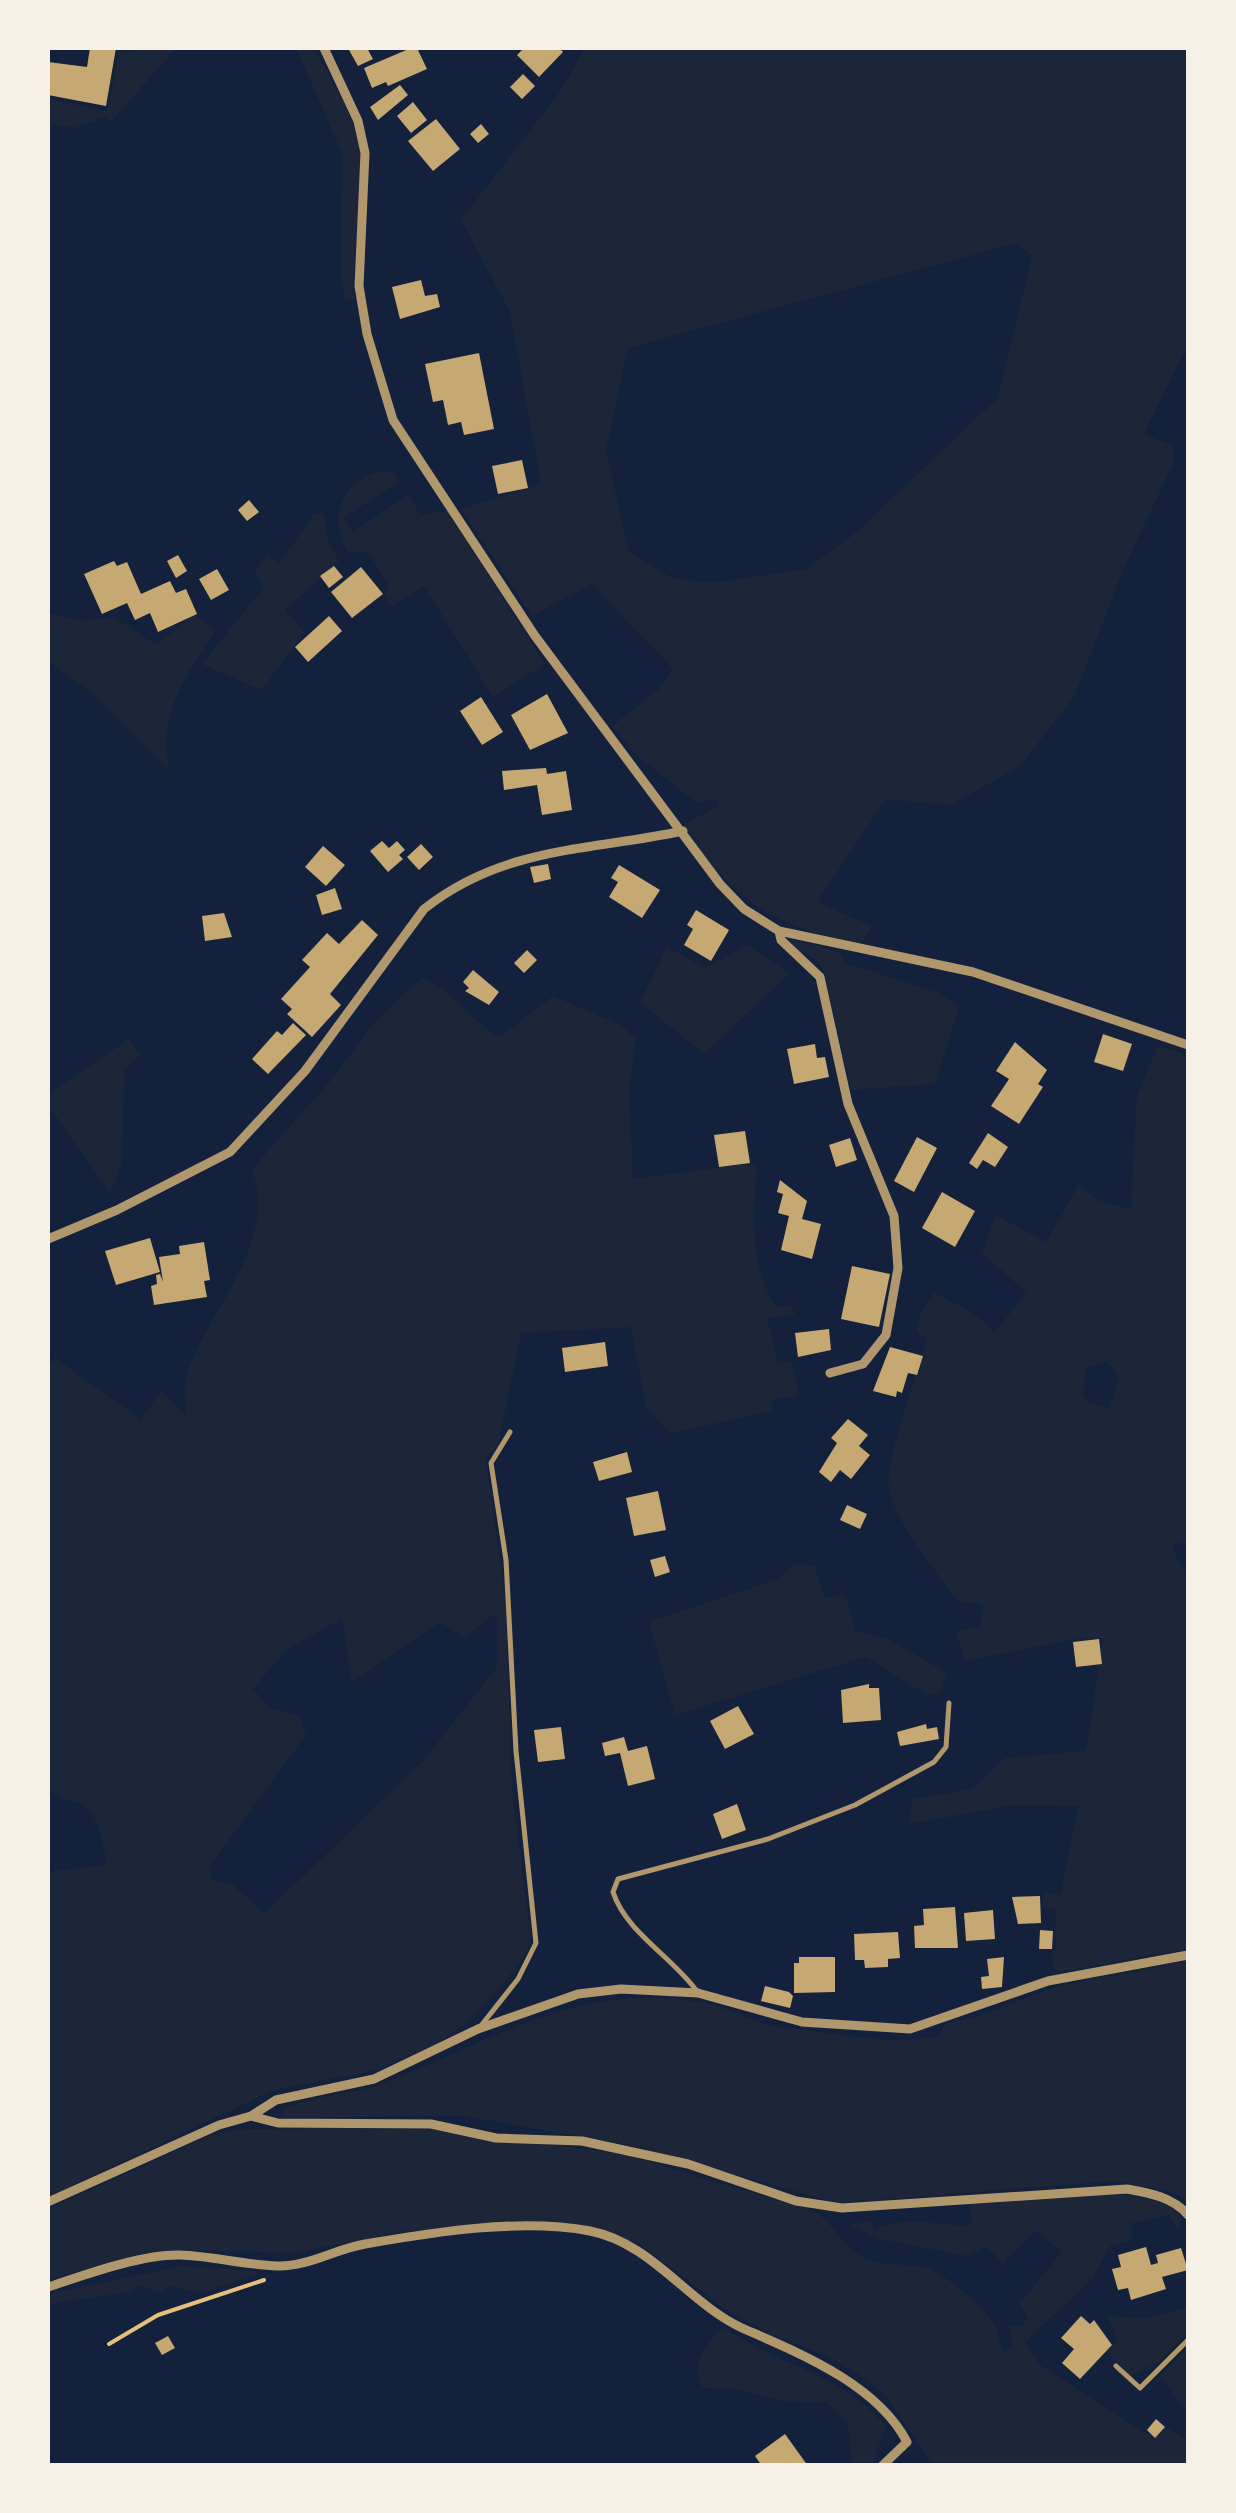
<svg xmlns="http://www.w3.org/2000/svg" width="1236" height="2513" viewBox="0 0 1236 2513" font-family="'IBM Plex Sans',sans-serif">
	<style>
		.green { fill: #1d2539; fill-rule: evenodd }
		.building { fill: #c6a872 }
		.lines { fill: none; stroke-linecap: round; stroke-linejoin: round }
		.path { stroke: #e5c07b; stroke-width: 4 }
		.service { stroke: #b1986c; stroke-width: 5 }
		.minor { stroke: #b1986c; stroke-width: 9 }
	</style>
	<rect width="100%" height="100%" fill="#14213d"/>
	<path class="green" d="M132,48H176L110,123L105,117L74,128L48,124V88L52,100L107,111L119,52H130Z
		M296,48H313C329,76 349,105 357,137C367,177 350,252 354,299L345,301L341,279L342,153Z
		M585,48H1188V344L1144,434L1174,446L1173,464L1123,570L1074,697L1019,767L951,805L886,799L817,902L872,926L862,943C775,929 730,900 684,824L720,805L717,799L697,803L640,758L612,726L659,689L673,669L592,584L532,616L461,509L541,484L510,312L461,220L559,93ZM1017,243L1032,256L998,398L853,535L806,569L711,583L672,578L629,552L606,450L628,348Z
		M381,471L393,472L399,482L343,518L353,532L408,495L420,514L448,511L545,664L493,697L424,586L392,606L384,594L389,587L368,552H348C328,519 341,480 381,471Z
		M324,513L328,542L339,561L285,610L304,632L262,690L202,664L263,588L255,572L267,555L280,563L314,514Z
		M48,613L81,621L114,617L156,645L194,614L215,631C187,675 156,715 170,771L91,692L48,661Z
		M792,939L841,953L845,963L939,993L959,1007L935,1084L851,1090L825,974L819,962L790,944Z
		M747,945L790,973L704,1054L640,1002L667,947L705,968Z
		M422,978C454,990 469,1021 500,1037L553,996L621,1025L636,1039L629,1091L633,1179L752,1163L757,1170C752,1214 750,1268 776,1307L790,1305L795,1315L767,1318L778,1363L792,1361L799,1396L771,1400L773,1411L670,1433L646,1407L631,1327L521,1333L498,1445L486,1459L506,1608L512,1789L530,1932L528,1951L501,1987L463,2026L437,2043L376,2070L274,2090L48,2197V1872L107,1865C104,1849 99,1813 83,1805C67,1798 61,1802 48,1788V1365L56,1359L141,1419L162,1390L186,1416C186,1404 183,1388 186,1377C207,1309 279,1245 252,1169L332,1079L376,1020ZM493,1614L497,1619V1667L424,1760L264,1914L232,1884L212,1881L209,1867L306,1735L299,1716L270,1708L253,1689L287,1649L342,1619L352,1682L440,1622L465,1638Z
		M129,1039L140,1055L125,1070L121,1166L110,1193L48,1105V1094Z
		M1158,1046L1182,1053L1188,1062V1541L1172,1546L1188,1581V1949L1059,1972L1053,1968L1052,1949L1056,1947L1055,1908H1043V1893L1061,1894L1078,1806L1012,1805L910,1824L912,1799L973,1789L1005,1758L1086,1751L1103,1639L1082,1638L966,1661L956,1632L981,1625L983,1604L958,1602C938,1573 896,1524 889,1490C884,1462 918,1373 927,1340L917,1331L919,1316L934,1293L970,1311L995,1332L1026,1293L982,1252L996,1215L1046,1242L1079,1184L1097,1200L1131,1209L1137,1095ZM1107,1361L1119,1377L1109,1409L1089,1402L1083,1396L1086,1368Z
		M795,1563L815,1567L824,1597L846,1596L855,1631L890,1640L947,1673L940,1694L927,1695L866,1657L675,1715L649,1622L778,1579Z
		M1188,1961V2200L1168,2191L1113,2181L838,2203L629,2145L464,2116L283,2117V2109C316,2094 353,2095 386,2082C492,2041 578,1981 700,2002C727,2006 752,2023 780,2027C833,2033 886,2045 938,2037L944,2024L981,2015L1057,1986Z
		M368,2128L444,2130L627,2155L813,2211C834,2222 841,2247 865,2258C883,2266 900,2264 919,2266C940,2268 981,2305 993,2322C998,2329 998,2342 1003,2351L1012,2348L1010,2326H1021L1028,2319L1020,2303L1062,2252L1035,2230L1003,2264L987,2247L967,2256L877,2238L850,2225L871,2221L874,2231C903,2214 940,2227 972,2225L969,2203C1012,2200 1159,2176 1182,2219L1177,2230L1169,2215L1132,2223V2240L1110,2246L1092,2279L1025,2342L1040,2365L1142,2431L1155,2436L1168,2429L1188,2440V2465H933L885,2395L867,2380L831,2358L768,2333L724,2308L640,2244L569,2222L406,2231L294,2253L165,2250L48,2279V2209L212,2135L239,2129Z
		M181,2266L255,2271L257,2275L201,2293L167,2286L160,2293L141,2286L130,2292L48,2304V2294Z
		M1188,2307L1187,2333L1158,2363L1130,2376L1107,2352L1118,2340L1107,2315L1144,2319Z
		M722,2327C779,2366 839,2372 886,2426L872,2465H852L848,2423L826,2402L780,2401L735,2389L703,2388C688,2365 708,2344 722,2327Z
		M1188,2347V2407L1182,2406L1160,2376Z"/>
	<path class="building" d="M90,48H116L106,106L48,95V62L87,67Z
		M367,48L373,59L358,66L349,50Z
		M411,48H417L427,69L388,86L386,82L372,88L364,68Z
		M524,48H559L563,52L539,77L517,55Z
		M523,74L535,86L522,99L510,87Z
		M400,85L408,95L378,120L370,107Z
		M413,102L427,120L411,133L397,116Z
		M436,119L460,149L433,171L408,141Z
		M481,124L489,134L478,143L470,134Z
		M421,280L425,296L437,294L440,307L400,319L392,287Z
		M479,353L494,429L464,435L461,422L448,425L443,400L433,402L425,364Z
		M522,460L528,488L498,494L492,466Z
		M249,500L259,512L247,521L238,510Z
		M178,555L187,571L176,578L167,561Z
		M114,561L117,566L127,562L141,594L170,581L176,593L186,589L197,614L158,632L150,613L135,620L127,603L102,614L84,574Z
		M334,566L343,577L329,588L320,576Z
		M361,567L383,594L352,618L331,592Z
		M217,569L229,590L211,600L199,579Z
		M329,616L342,631L308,662L295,647Z
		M547,694L568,733L530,750L511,715Z
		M481,697L503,732L482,745L460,711Z
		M546,768L547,774L566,771L572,810L542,815L537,785L504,790L502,771Z
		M382,841L389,848L397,841L405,850L399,855L403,859L388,872L370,851Z
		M421,844L433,857L419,870L407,857Z
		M323,846L345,865L326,886L305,867Z
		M548,864L551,879L534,883L530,867Z
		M619,865L660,890L642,918L609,897L618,882L611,878Z
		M335,888L342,909L322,915L316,895Z
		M696,910L729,930L711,961L684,945L693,929L687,925Z
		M224,913L232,937L205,941L202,916Z
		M362,920L378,935L330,994L341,1005L312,1037L287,1014L292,1009L281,999L310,967L302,960L327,933L339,944Z
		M527,950L537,960L524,973L514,963Z
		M473,970L499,992L489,1005L465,991L469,988L463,982Z
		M293,1023L306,1035L268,1074L252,1059L277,1031L282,1035Z
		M1103,1034L1132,1044L1123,1071L1094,1062Z
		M1015,1042L1047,1070L1038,1084L1043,1087L1019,1124L991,1106L1009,1079L996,1071Z
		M815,1044L817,1058L825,1057L829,1077L794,1084L787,1049Z
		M745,1131L750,1163L719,1167L714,1135Z
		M988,1133L1008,1147L995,1167L983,1160L977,1169L969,1163Z
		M917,1137L937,1148L914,1192L894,1181Z
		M850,1138L857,1160L836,1167L829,1145Z
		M780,1180L807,1201L802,1219L821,1224L812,1259L781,1250L789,1216L778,1213L783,1194L777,1192Z
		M942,1192L975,1211L955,1247L922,1228Z
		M150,1238L160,1272L116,1285L105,1251Z
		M204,1242L210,1280L204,1281L207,1297L154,1305L151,1286L157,1284L156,1275L160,1274L163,1282L159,1257L180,1254L179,1246Z
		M852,1266L890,1274L879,1327L841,1319Z
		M829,1329L831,1350L798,1357L795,1333Z
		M605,1342L608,1366L565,1372L562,1348Z
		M890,1347L923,1356L917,1375L908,1373L902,1393L897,1391L896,1397L873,1391Z
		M848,1419L868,1435L859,1446L870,1455L851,1479L840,1470L831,1482L819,1472L837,1443L831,1438Z
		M627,1452L632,1472L599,1481L593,1462Z
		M658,1491L666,1530L634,1536L626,1498Z
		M847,1505L867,1514L860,1529L840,1520Z
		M665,1556L670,1572L655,1577L650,1560Z
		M1099,1639L1102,1664L1076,1667L1073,1642Z
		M869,1684V1688H879L881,1720L843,1723L841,1690Z
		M738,1706L754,1734L725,1749L710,1721Z
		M926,1724L927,1729L937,1727L939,1739L900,1746L897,1732Z
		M561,1727L565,1759L538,1762L534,1730Z
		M624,1737L628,1751L647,1746L655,1779L628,1786L620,1753L605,1756L602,1743Z
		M737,1804L746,1830L722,1839L713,1814Z
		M1040,1896L1041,1923L1018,1924L1012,1897Z
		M955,1907L958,1948H915L914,1926L924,1925L923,1909Z
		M993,1910L995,1939L966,1941L964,1913Z
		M1040,1930L1053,1931L1052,1949H1039Z
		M898,1932L900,1958L888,1959V1967L865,1968L864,1960H855L854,1934Z
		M799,1957H835V1992L794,1993V1963H799Z
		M1004,1957L1002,1987L982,1989L981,1977L989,1976L987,1959Z
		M765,1986L789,1992L793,1996L790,2008L761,2001Z
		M1146,2247L1151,2265L1158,2263L1156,2255L1181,2248L1188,2270L1162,2277L1166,2289L1131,2300L1128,2288L1118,2290L1112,2269L1121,2267L1118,2255Z
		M1081,2316L1090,2324L1094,2320L1112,2345L1080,2379L1062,2363L1074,2349L1061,2338Z
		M168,2336L175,2348L162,2355L155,2343Z
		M1156,2419L1165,2427L1155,2438L1147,2430Z
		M785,2434L808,2466H762L755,2456Z"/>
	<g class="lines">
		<path class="path" d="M109,2344L158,2315L264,2280"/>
		<path class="service" d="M696,1990C671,1956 626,1932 613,1892L618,1879L768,1839L855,1805L934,1762L946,1747L949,1703
			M480,2027L518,1979L536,1943L516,1751L506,1560L491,1463L510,1432
			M1116,2366L1140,2388L1188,2340"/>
		<path class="minor" d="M324,48L358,121L365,153L359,286L367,334L393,420L535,636L720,884L744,909L779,931L973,972L1188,1045
			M779,931L781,940L820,977L848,1104L894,1216L898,1268L886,1335L863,1364L830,1373
			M48,1239L117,1210L230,1152L305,1071L424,909C504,846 589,851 683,831
			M251,2116L278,2123L431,2124L496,2138L582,2141L688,2164L796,2201L842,2208L1127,2189C1149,2193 1173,2197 1188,2215
			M48,2202L219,2125L251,2116L276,2100L374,2079L478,2029L578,1994L621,1989L698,1993L802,2022L910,2029L1048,1981L1188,1955
			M48,2287C84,2275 142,2254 180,2255C212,2256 245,2265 277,2266C308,2267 335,2249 365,2244C435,2232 520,2218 590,2231C652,2243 688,2303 742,2328C799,2353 877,2384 907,2442L882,2466"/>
	</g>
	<rect width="1236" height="2513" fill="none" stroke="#f6f1e7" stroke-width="100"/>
</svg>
